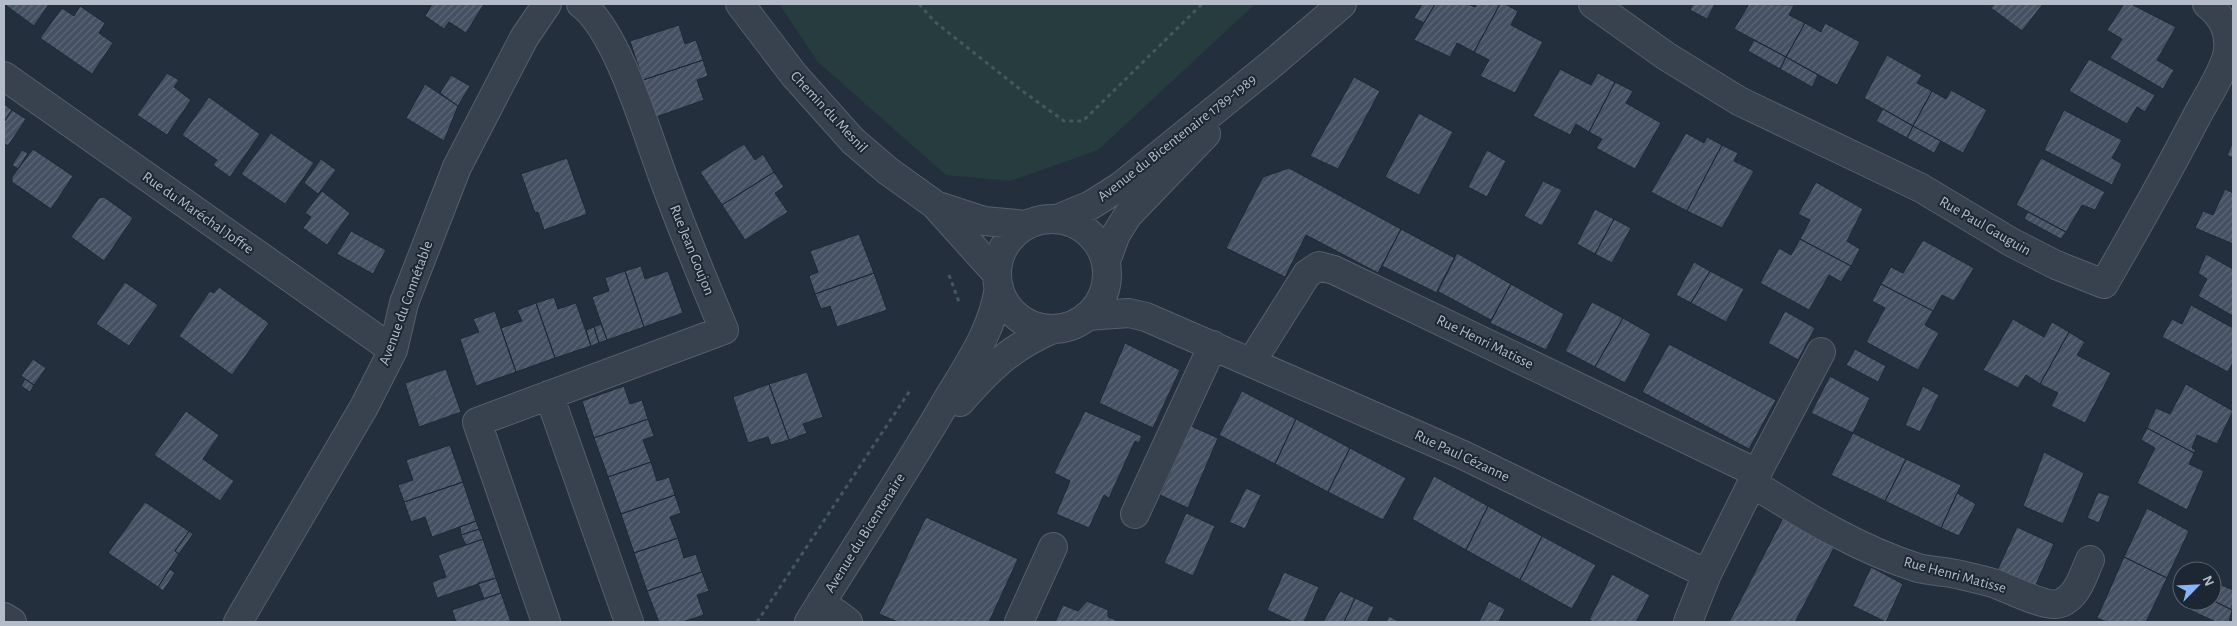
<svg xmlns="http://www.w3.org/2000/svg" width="2237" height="626" viewBox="0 0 2237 626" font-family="'Alegreya Sans',sans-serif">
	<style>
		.pitch { fill: #263c3f }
		.building { fill: url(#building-hatch); stroke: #1f2835 }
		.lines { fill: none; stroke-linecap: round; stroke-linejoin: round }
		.minor-casing { stroke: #565f6c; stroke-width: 30 }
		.path { stroke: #44595c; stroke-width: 3; stroke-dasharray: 4 4; stroke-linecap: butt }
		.minor { stroke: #38414e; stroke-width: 28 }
		.labels { text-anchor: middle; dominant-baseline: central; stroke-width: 4; stroke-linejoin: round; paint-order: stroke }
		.street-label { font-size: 15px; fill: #b4bcc9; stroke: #1d2633 }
	</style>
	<defs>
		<pattern id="building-hatch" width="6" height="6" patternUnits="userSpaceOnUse" patternTransform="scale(1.25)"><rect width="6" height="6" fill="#455162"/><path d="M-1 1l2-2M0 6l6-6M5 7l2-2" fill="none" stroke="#5d6877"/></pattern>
	</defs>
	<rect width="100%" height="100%" fill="#242f3e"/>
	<path class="pitch" d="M779,4H1255L1098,150L1010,181L946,175L818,62Z"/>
	<path class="building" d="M4,4H49L34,26Z
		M432,4H484L466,33L449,22L444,29L425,16Z
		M1422,4H1435L1424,23L1414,18Z
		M1435,4H1468L1475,7L1477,4H1500L1474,52L1457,43L1450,57L1414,40Z
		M1500,4H1505L1518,11L1511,25L1543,42L1515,93L1480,76L1489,60L1474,52Z
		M1693,4H1715L1707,19L1690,10Z
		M1749,4L1794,5L1789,15L1805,23L1786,57L1734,29Z
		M1994,4H2043L2022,31L1991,8Z
		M2124,4H2131L2176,27L2157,60L2174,70L2163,89L2110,58L2122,39L2107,30Z
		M80,6L105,23L99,33L113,43L92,74L40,38L62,8L74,16Z
		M1805,23L1821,32L1825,23L1860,42L1837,85L1786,57Z
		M679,25L685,44L696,40L703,60L643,80L630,41Z
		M1754,40L1786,57L1780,69L1748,51Z
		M1887,55L1922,75L1917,83L1932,91L1913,126L1864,98Z
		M1786,57L1818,75L1812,87L1780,69Z
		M2089,59L2155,95L2145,112L2137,107L2127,124L2069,91Z
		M703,60L708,76L697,80L704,100L656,117L643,80Z
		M1560,69L1591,85L1598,73L1615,82L1589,132L1576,124L1570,135L1533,116Z
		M167,73L179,80L174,87L191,100L167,135L137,115Z
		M451,75L470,86L458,106L440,93Z
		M1354,77L1380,91L1338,169L1310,156Z
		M1615,82L1633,91L1626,103L1661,123L1635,169L1596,148L1602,139L1589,132Z
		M425,84L458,106L444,141L406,118Z
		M1951,90L1987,110L1963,153L1913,126L1932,91L1946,99Z
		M209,97L260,134L230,177L213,165L217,160L182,135Z
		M4,104L12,110L4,122Z
		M1883,109L1913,126L1907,138L1876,121Z
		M12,110L26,119L8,146L4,143V122Z
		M2064,110L2122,140L2112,158L2122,164L2112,185L2044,150Z
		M1419,113L1453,132L1419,195L1385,177Z
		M1913,126L1941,141L1934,153L1907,138Z
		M271,133L314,163L285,204L241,174Z
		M1686,133L1704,143L1707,137L1722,145L1687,211L1651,192Z
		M2233,142V158L2227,155Z
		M744,144L755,160L763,154L774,172L722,205L700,172Z
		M1722,145L1738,153L1734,161L1754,171L1722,228L1687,211Z
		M33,149L73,176L51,209L12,182V177Z
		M22,150L28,153L18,169L12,165Z
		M1487,150L1506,161L1487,197L1468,187Z
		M567,158L587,214L544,230L538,212L535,213L521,174Z
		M2041,158L2105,192L2095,210L2082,205L2066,232L2016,205Z
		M321,159L336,170L318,194L304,183Z
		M1289,168L1401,229L1378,273L1306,235L1285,277L1226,248L1263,177Z
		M774,172L784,187L775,193L788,212L745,240L722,205Z
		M1543,181L1562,190L1542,226L1524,216Z
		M1816,182L1863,209L1847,241L1860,249L1851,266L1800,239L1810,220L1798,214Z
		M2225,189L2233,193V244L2195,228L2203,211L2213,215Z
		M322,191L350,213L327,245L303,228L311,217L305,213Z
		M104,197L133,218L104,261L71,237L99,198Z
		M1595,209L1614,219L1595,254L1577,244Z
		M2028,212L2066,232L2061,239L2024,219Z
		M1614,219L1631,228L1612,263L1595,254Z
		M1401,229L1455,258L1437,293L1382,266Z
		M351,231L386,250L373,274L337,254Z
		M859,234L874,273L815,294L809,276L818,272L810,251Z
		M1800,239L1851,266L1841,282L1829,275L1809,310L1760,283L1779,248L1791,255Z
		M1923,240L1974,268L1954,301L1942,295L1933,311L1881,284L1891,267L1903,273Z
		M1457,253L1511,284L1491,320L1437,291Z
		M2206,254L2233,269V316L2198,296L2207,279L2198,273Z
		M1694,262L1710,271L1691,303L1676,295Z
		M641,266L645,279L668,271L683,313L644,327L625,271Z
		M625,271L644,327L607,340L592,297L609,291L605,278Z
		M1710,271L1744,289L1726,322L1691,303Z
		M874,273L887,310L837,327L830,306L821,309L815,294Z
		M125,282L158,305L129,346L96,324Z
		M1511,284L1564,314L1546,350L1490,323Z
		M1881,284L1933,311L1925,325L1939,333L1918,370L1866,342L1885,308L1872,301Z
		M219,287L269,323L232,375L179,336L210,291L214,293Z
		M554,297L558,309L576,303L591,346L555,358L536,303Z
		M1592,302L1623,318L1595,367L1565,351Z
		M536,303L555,358L516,372L501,328L522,321L517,310Z
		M2191,305L2233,328V362L2228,372L2162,337L2172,319L2182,324Z
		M495,311L516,372L476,386L460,339L479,332L473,319Z
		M1785,311L1815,328L1798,360L1768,343Z
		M1623,318L1651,334L1625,383L1595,367Z
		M2013,319L2044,337L2052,322L2069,332L2040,384L2026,375L2018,388L1983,370Z
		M601,324L607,340L599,343L594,327Z
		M594,327L599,343L591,346L586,330Z
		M2069,332L2085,342L2077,355L2111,373L2085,423L2051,406L2058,393L2040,384Z
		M1125,343L1180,370L1153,428L1099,403Z
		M1669,344L1776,400L1749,449L1642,392Z
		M1855,349L1886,366L1878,382L1846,365Z
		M33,359L46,368L34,385L21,376Z
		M446,369L461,412L419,427L405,383Z
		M807,372L823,417L803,424L807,433L789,440L769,384Z
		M1830,376L1870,398L1853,433L1811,413Z
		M25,379L34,385L30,392L21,386Z
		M769,384L789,440L771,445L768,437L748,443L733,397Z
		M2186,384L2233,411L2217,444L2197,435L2192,448L2196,450L2194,453L2147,428L2156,408L2170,414Z
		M624,386L630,404L642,400L648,419L594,438L582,401Z
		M1923,386L1939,395L1920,432L1905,425Z
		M1242,391L1296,419L1275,464L1219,435Z
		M186,411L219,435L203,459L234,481L220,501L154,455Z
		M1085,411L1142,436L1139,443L1135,441L1109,498L1104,495L1089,528L1056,514L1070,481L1054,473Z
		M648,419L654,436L643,440L651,462L608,477L594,438Z
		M1296,419L1350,448L1328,492L1275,464Z
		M1191,426L1218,438L1188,508L1160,495Z
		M2147,428L2194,453L2189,464L2204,471L2187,510L2137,483L2155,448L2141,440Z
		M1853,433L1906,459L1885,501L1831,475Z
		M450,445L463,482L404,502L398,485L413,480L406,460Z
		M1350,448L1406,478L1383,520L1328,492Z
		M2044,452L2084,473L2063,524L2023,506Z
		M1906,459L1961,485L1941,528L1885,501Z
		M651,462L657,481L669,477L675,495L621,514L608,477Z
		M1434,476L1488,506L1466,550L1412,519Z
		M463,482L476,521L432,537L425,517L411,522L404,502Z
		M1246,488L1261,495L1245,529L1229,522Z
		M2098,492L2110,496L2099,523L2087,518Z
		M1957,493L1976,504L1959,536L1941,528Z
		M675,495L681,513L670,517L678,538L634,553L621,514Z
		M145,502L189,531L175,551L179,554L158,587L108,553Z
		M1488,506L1542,536L1520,580L1466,550Z
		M2147,508L2189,531L2167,578L2124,557Z
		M1186,513L1215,526L1193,576L1164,563Z
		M926,517L1018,559L989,622H898L879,614Z
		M1783,518L1834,548L1795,622H1729Z
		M476,521L479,529L461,535L460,527Z
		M2017,527L2054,544L2034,589L1997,571Z
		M479,529L483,539L466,545L461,535Z
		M189,531L193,534L179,554L175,551Z
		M1542,536L1596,565L1572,609L1520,580Z
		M678,538L684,558L696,554L702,572L647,591L634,553Z
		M483,539L496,578L437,598L432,582L446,577L438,555Z
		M2124,557L2167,578L2146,622H2107L2097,618Z
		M1871,567L1903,584L1886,622L1853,606Z
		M170,569L175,573L163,591L158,587Z
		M702,572L709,591L697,595L704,615L682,622H659L647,591Z
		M1284,572L1319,587L1304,622H1293L1267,610Z
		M1612,574L1650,595L1636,622H1594L1589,620Z
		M496,578L501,593L484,599L478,583Z
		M2212,581L2233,590L2232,610L2212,600Z
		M1340,591L1355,598L1344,622H1323Z
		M501,593L511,622H456L452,610Z
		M1355,598L1374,607L1367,622H1344Z
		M2212,600L2232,610L2229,622H2216L2190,610L2193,601Z
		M1087,601L1108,610V617L1121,622H1055L1063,605L1078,611Z
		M1489,601L1505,609L1499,622H1479Z
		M1389,616L1400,622H1386Z"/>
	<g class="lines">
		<g class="minor-casing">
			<path id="minor" d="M740,4L794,75L853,141L888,171L934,204L997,274
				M1593,4L1666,56L1739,101L1921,188L2011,242L2056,265L2104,284C2137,227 2169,170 2199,112C2207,98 2227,65 2228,50C2230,30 2222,16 2207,4
				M4,76L393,350
				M935,205L984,221L1027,225
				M1057,219L1091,205L1121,186L1268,67L1342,4
				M997 274a55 55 0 1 1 110 0a55 55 0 1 1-110 0Z
				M1106,261L1116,234L1128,215L1206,134
				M1087,316L1129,313L1146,317L1463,455L1707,574
				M1252,361L1307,274L1319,266L1334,270L1757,473
				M549,395L629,622
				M960,402C990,368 1011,347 1053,329
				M1752,483C1805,516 1858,549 1918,568C1930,571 1943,571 1956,574C1969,577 1983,580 1996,584C2010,589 2048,609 2061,603C2078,596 2083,575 2090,560
				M1135,514L1213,345
				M821,602L848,622
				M4,617L12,622
				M238,622L364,407L393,350L404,303L457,167L524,38L547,4
				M546,622L477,422L724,330C704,282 684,234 666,185C648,139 619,32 581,4
				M809,622C854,550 900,480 943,407C965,369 993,332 999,287
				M1019,622L1053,547
				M1688,622L1707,574L1757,473L1821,352"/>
		</g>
		<path class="path" d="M919,4L935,22L1021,90L1064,121H1083L1202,4
			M949,275L959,302
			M412,386L448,406
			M757,622L911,389"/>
		<use href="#minor" class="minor"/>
	</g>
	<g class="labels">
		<g class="street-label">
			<text transform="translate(829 112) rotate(47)">Chemin du Mesnil</text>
			<text transform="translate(1177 138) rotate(-38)">Avenue du Bicentenaire 1789-1989</text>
			<text transform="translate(198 213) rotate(35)">Rue du Maréchal Joffre</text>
			<text transform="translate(1985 226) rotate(30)">Rue Paul Gauguin</text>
			<text transform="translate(692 250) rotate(68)">Rue Jean Goujon</text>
			<text transform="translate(406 303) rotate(-70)">Avenue du Connétable</text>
			<text transform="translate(1485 342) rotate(26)">Rue Henri Matisse</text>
			<text transform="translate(1462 456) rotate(25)">Rue Paul Cézanne</text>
			<text transform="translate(865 533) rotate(-58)">Avenue du Bicentenaire</text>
			<text transform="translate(1955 575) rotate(15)">Rue Henri Matisse</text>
		</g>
	</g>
	<rect width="2237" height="626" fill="none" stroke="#b4bcc9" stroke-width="10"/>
	<g transform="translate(2197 586) rotate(66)"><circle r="24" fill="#1d2633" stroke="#59626f"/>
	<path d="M0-4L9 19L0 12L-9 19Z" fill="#8ab4f8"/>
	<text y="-8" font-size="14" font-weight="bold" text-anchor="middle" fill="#b4bcc9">N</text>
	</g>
</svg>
